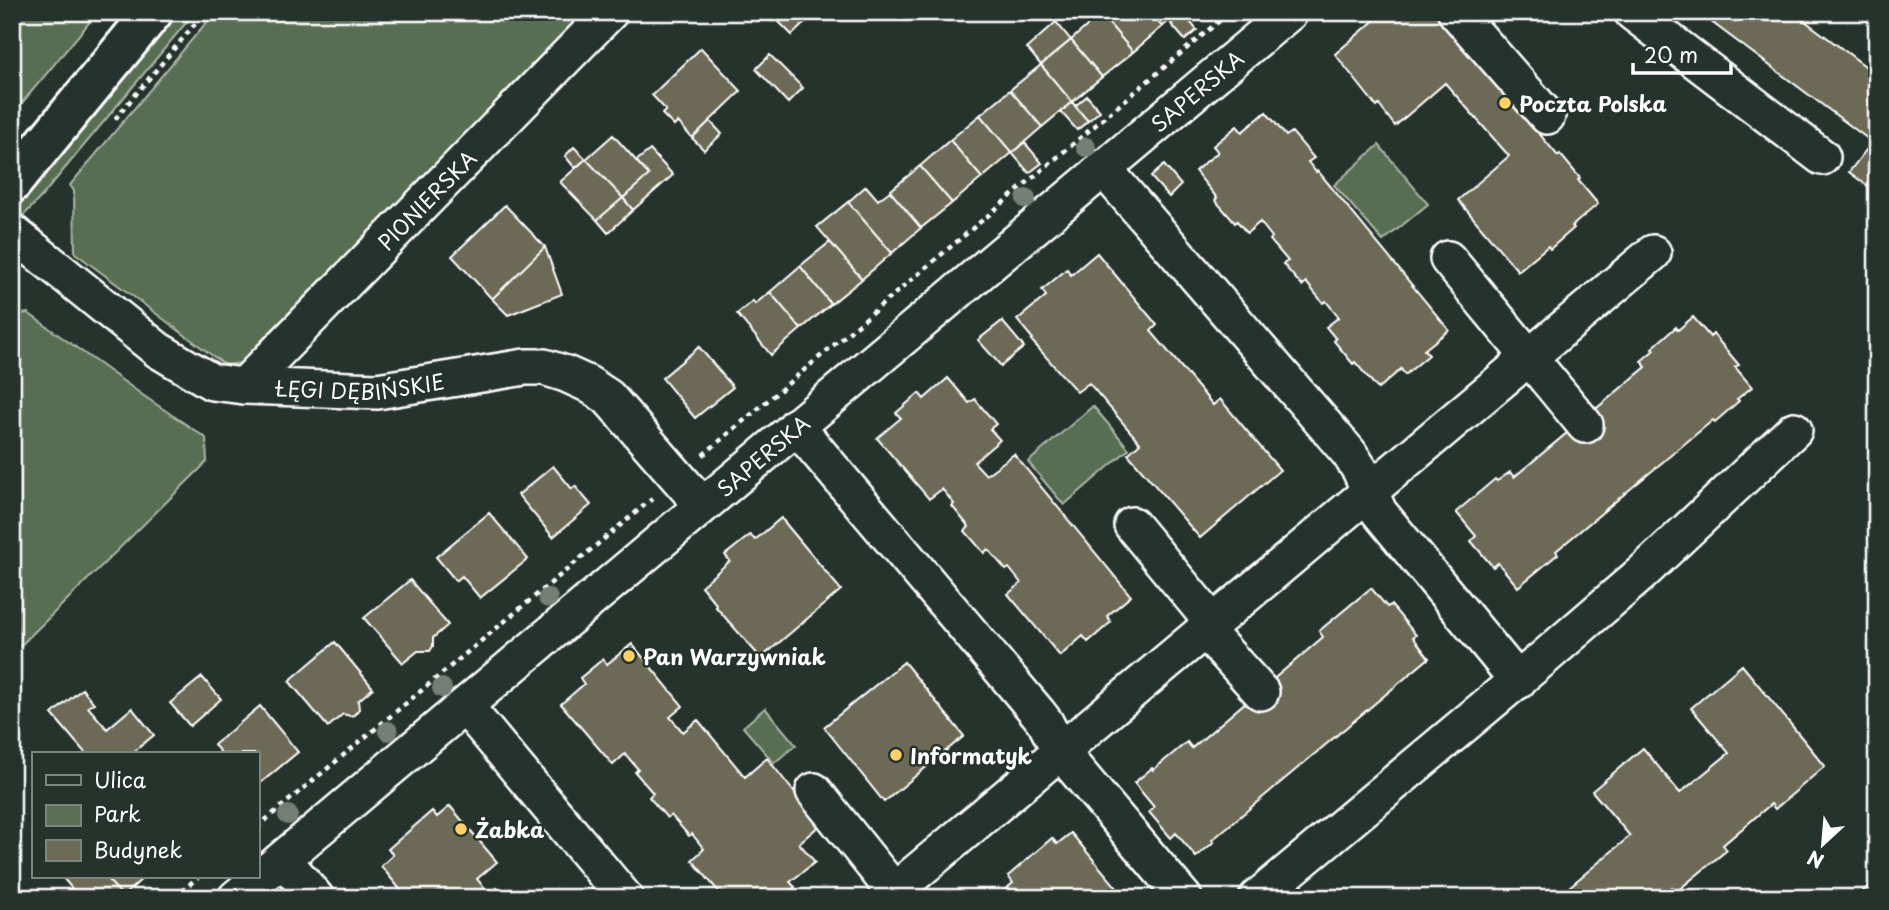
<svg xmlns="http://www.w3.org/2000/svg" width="1889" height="910" viewBox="0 0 1889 910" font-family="'Playpen Sans',sans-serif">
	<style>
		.green { fill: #596e52; stroke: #acb6a8; stroke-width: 2 }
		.building { fill: #6c6b56; stroke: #fff; stroke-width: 2 }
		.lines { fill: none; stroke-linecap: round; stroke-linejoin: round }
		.minor-casing { stroke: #fff; stroke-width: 40 }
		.major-casing { stroke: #fff; stroke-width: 44 }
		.path { stroke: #fff; stroke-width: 4.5; stroke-dasharray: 5 5; stroke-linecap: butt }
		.minor { stroke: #26332d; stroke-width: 35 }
		.major { stroke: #26332d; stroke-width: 38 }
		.tree { fill: #747f76 }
		.poi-dot { fill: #ffd166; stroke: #26332d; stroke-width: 2.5 }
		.labels { text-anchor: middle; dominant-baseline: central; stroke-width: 5; stroke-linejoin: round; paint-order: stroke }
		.street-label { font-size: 21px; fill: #fff; stroke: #26332d }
		.poi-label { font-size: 21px; font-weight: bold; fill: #fff; stroke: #26332d; text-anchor: start }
	</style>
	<rect width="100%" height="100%" fill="#26332d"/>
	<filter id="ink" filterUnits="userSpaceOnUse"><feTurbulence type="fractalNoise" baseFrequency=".0143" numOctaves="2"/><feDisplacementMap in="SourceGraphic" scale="14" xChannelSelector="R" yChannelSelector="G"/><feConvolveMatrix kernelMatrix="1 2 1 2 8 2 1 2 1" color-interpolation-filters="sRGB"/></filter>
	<g filter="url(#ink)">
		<path class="green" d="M12,12H98L12,115Z
			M174,12H195L42,196L22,217L18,205Z
			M215,12H601L242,363L225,365L75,253L74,191L70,185Z
			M1379,145L1428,204L1383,241L1334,185Z
			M28,313L144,396L206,438L207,462L12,654V315Z
			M1093,406L1129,449L1064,505L1028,462Z
			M765,708L796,745L774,763L743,727Z"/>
		<path class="building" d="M764,12H816L792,35L775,18L772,21Z
			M1103,12H1151L1162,27L1133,52L1101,14Z
			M1151,12H1179L1162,27Z
			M1179,12H1182L1197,30L1185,40L1171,24L1177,18L1175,16Z
			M1384,12H1440L1455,34L1558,156L1560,154L1580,178L1578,180L1598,204L1572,226L1574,228L1550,249L1548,246L1518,271L1458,200L1509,156L1445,83L1395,126L1379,105L1377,107L1335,54Z
			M1698,12H1793L1877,75V136L1872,142Z
			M1101,14L1133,52L1102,77L1071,40Z
			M1056,22L1071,40L1041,65L1027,48Z
			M1071,40L1102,77L1072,102L1041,65Z
			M701,48L741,91L692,138L678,122L674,126L662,114L666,110L652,95Z
			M770,55L803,88L788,103L756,69Z
			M1041,65L1072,102L1042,127L1010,90Z
			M1010,90L1042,127L1012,153L980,115Z
			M1087,96L1100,111L1088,121L1075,106Z
			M1072,102L1088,121L1077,130L1061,112Z
			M1266,112L1286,136L1292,132L1314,158L1308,162L1316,172L1318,171L1449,330L1424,350L1429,355L1405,375L1401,369L1378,389L1355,362L1353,364L1334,341L1336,339L1326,327L1339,317L1326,301L1323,303L1306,282L1302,286L1283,264L1288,261L1270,240L1272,237L1260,222L1247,233L1237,221L1235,223L1215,200L1217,198L1195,171L1218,152L1213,146L1237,126L1242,132Z
			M980,115L1012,153L982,178L950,140Z
			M710,121L722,134L704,150L692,138Z
			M613,135L649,175L623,198L586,159Z
			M1877,136V193L1849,172Z
			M950,140L982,178L952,203L920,166Z
			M1024,142L1042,163L1029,173L1012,153Z
			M574,147L586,159L575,168L565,156Z
			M650,150L673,175L633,210L623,198L649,175L636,161Z
			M586,159L623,198L597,220L560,182Z
			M1164,165L1181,185L1169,197L1151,177Z
			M920,166L952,203L921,228L890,191Z
			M866,186L878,200L890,191L921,228L892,253L848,202Z
			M623,198L633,210L608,233L597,220Z
			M848,202L892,253L862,279L817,227Z
			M505,205L545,247L492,299L452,256Z
			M830,242L862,279L831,304L800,266Z
			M545,247L562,294L508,315L492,299Z
			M1097,253L1157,325L1151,331L1213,405L1220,399L1280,470L1200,538L1128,454L1140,443L1089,383L1077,392L1031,340L1033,339L1017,320L1046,296L1042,290L1067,269L1071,275Z
			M800,266L831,304L801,329L770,292Z
			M770,292L801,329L771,355L737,314L753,301L755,304Z
			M1693,317L1710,337L1713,334L1739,365L1735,367L1752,387L1737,399L1739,401L1715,422L1713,420L1556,551L1558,554L1518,587L1498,563L1493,567L1471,541L1476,536L1456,512L1495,479L1497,481L1510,472L1514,477L1646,367L1641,361L1654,350L1652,348L1676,327L1678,330Z
			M1002,321L1024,347L1001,366L978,340Z
			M699,347L733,387L695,418L662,378Z
			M948,378L969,403L975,399L996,424L990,429L1000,440L974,462L986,475L1014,454L1131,596L1107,616L1111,622L1088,642L1083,636L1060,656L1008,594L1021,583L1009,568L1006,570L988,549L984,553L965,531L969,527L952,506L954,504L942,489L929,499L877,438L901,418L896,413L919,393L924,399Z
			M553,466L572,489L575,486L591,505L553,537L518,495Z
			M489,513L528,559L480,598L462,576L456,581L436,557Z
			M781,518L841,590L761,658L715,606L716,604L701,586L730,561L725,555L750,535L755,540Z
			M410,580L448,625L433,638V646L430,651H418L403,663L364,618Z
			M1371,588L1387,607L1391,605L1416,635L1413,637L1429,658L1212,840L1214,842L1196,857L1176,833L1171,838L1149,812L1154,807L1134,783L1152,768L1153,770L1187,742L1192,748L1247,701L1254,709L1275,691L1269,683L1323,637L1319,631Z
			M335,642L373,688L358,701L359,709L354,715L350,716L343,714L328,727L289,681Z
			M632,644L683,706L670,717L683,732L698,720L745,777L767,758L820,825L799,843L815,862L790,882L795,887L783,898H724L692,860L704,849L692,834L689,836L671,815L667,818L649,797L653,793L635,772L638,769L625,754L613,765L561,704L584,684L580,678L603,659L607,664Z
			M904,662L964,736L884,802L824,727Z
			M1742,665L1825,766L1775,809L1771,804L1723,845L1727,850L1676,892L1672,887L1660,898H1556L1630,836L1592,791L1643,748L1680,793L1729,753L1691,708Z
			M202,677L221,699L190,726L170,703Z
			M82,689L94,703L88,707L107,729L132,708L154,735L131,754H86L52,714Z
			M260,706L298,752L257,786V754H222L214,745Z
			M450,806L497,862L477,879L490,895L497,888L505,898H407L381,866L393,855L388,849L432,811L437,817Z
			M1071,833L1118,889L1107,898H1004L1001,893L1013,883L1008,876L1052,838L1057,844Z
			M65,877H105L123,896L121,898H80L63,878Z
			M105,877H144L123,896Z
			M1877,879V898H1855Z"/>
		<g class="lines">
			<g class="minor-casing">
				<g id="minor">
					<path d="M1456,12L1547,116"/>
					<path d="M1632,12L1822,157"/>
					<path d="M1103,168L1349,453L1360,470L1379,512L1518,681"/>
					<path id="s1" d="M12,232L158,350L212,382L244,386L377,391L525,367H544L566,374L588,384L608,397L702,505"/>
					<path d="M1448,259L1585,425"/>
					<path id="s2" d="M244,386L610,12"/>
					<path d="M796,426L1038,713L1045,722L1060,751L1184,898"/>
					<path d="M1132,525L1213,623"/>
					<path d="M1205,630L1261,692"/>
					<path d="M465,706L625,898"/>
					<path d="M814,791L894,891"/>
					<path d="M283,859L316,898"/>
					<path id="s3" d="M236,898L1290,12"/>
					<path d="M886,898L1653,253"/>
					<path d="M1257,898L1545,657L1641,574L1794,430"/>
				</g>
			</g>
			<g class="major-casing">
				<path id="major" d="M12,183L153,12"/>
			</g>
			<path class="path" d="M115,119L205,12
				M703,455L1230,12
				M257,827L652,499
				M174,898L198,877"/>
			<use href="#minor" class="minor"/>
			<use href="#major" class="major"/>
		</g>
		<g class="tree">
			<circle cx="1086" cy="147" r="10"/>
			<circle cx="1026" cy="199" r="10"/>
			<circle cx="548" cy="598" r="10"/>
			<circle cx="442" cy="688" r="10"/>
			<circle cx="388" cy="731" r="10"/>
			<circle cx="288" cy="815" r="10"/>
		</g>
	</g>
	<g class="poi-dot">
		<circle cx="1505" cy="103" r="7"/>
		<circle cx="629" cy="656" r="7"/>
		<circle cx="896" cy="755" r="7"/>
		<circle cx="461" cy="829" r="7"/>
	</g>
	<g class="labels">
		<g class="street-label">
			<text stroke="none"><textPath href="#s3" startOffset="1255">SAPERSKA</textPath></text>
			<text stroke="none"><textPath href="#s2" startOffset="261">PIONIERSKA</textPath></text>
			<text stroke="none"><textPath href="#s1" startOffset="399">ŁĘGI DĘBIŃSKIE</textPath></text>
			<text stroke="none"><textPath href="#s3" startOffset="688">SAPERSKA</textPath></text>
		</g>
		<g class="poi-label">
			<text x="1519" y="103">Poczta Polska</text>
			<text x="643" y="656">Pan Warzywniak</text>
			<text x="910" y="755">Informatyk</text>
			<text x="475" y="829">Żabka</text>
		</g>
	</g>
	<rect width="1889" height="910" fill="none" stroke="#26332d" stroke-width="42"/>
	<rect x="21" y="21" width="1847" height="868" fill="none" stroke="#fff" stroke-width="2.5" filter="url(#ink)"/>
	<rect x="32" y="752" width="228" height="126" fill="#26332d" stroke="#7d8581" stroke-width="2"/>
	<rect x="46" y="775" width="35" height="10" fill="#26332d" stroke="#7d8581" stroke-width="2"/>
	<text x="94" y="788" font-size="21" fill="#ffffff">Ulica</text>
	<rect x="46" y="805" width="35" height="21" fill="#596e52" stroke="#7d8581" stroke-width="2"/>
	<text x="94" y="822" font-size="21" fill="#ffffff">Park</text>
	<rect x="46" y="840" width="35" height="21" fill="#6c6b56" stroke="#7d8581" stroke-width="2"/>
	<text x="94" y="858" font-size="21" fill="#ffffff">Budynek</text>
	<g transform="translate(1823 844) rotate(206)" stroke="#26332d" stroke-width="5" paint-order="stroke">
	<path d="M0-5L12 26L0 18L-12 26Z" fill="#ffffff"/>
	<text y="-10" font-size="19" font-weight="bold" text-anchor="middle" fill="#ffffff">N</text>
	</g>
	<path d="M1633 63v10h98v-10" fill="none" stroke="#ffffff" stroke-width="3.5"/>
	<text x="1644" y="63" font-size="21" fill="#ffffff" stroke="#26332d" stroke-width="5" paint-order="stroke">20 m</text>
</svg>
